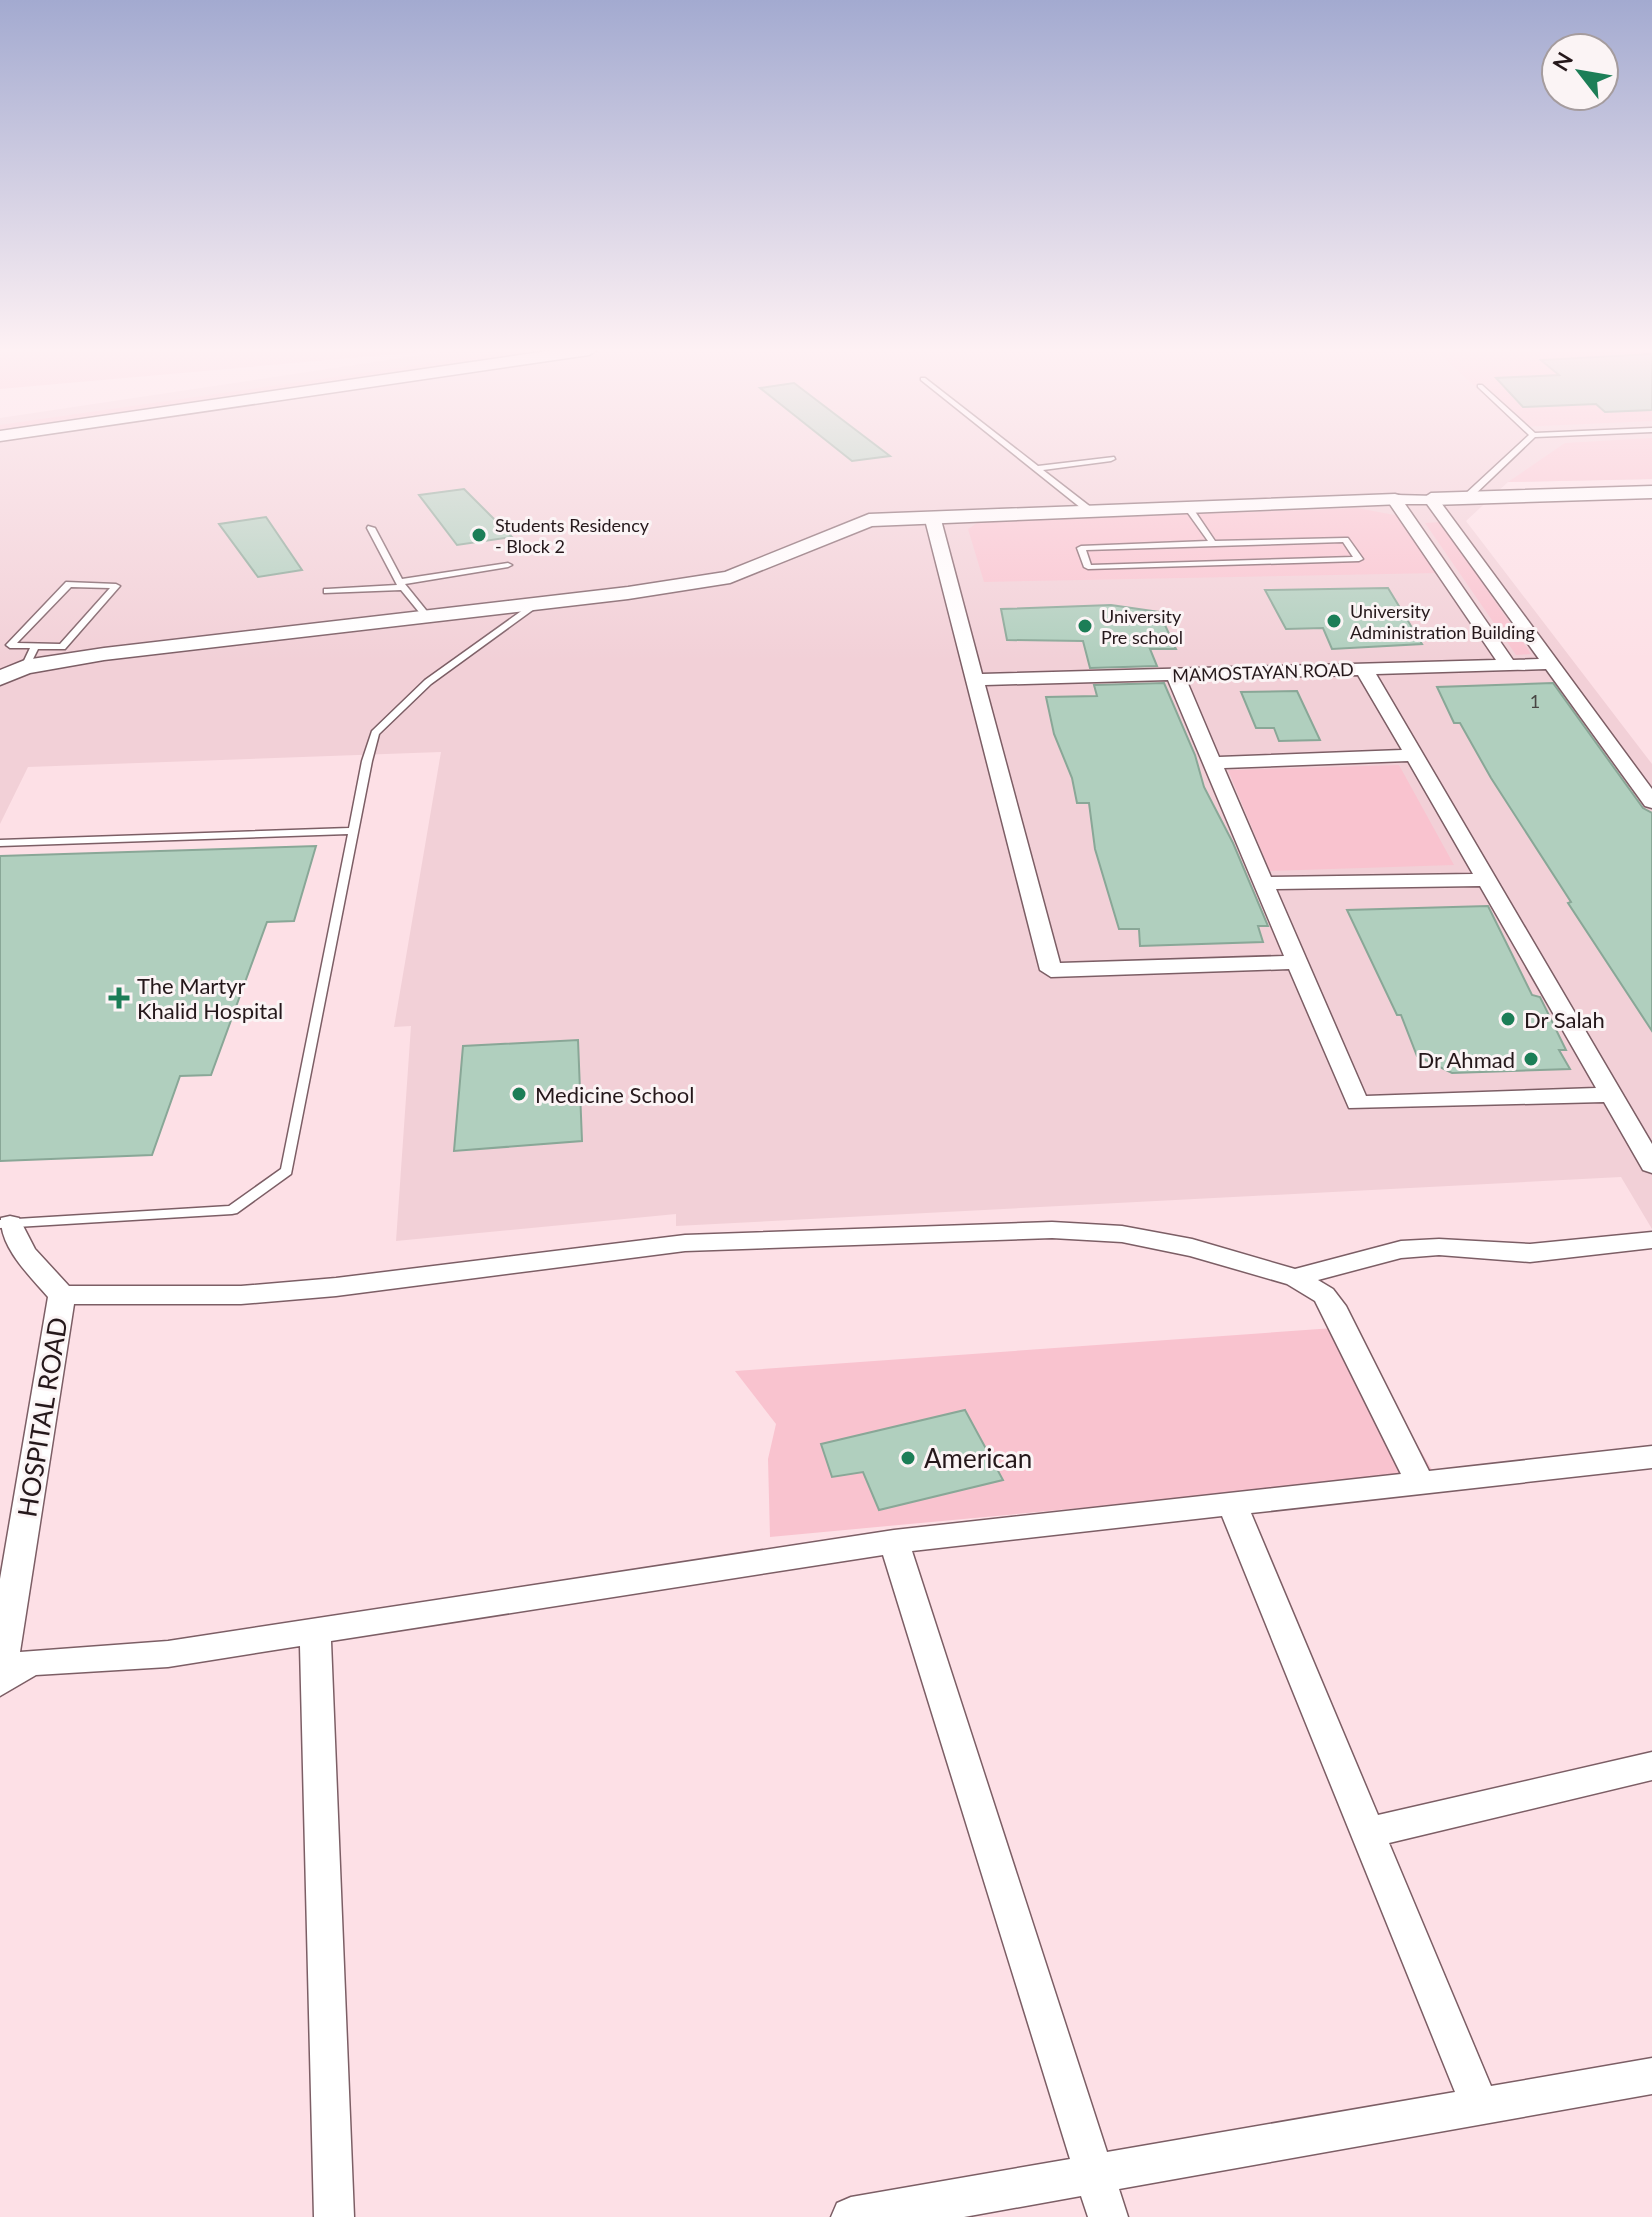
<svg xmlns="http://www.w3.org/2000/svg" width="1652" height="2217" viewBox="0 0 1652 2217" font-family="Lato,sans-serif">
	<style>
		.built { fill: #f2d0d7 }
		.green { fill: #f9c3cf }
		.building { fill: #b0cfbe; stroke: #89a797; stroke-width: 2 }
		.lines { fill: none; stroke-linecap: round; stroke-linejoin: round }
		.service-casing { stroke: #7c5e65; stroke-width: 3 }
		.minor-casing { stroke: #7c5e65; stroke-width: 3 }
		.tertiary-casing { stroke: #7c5e65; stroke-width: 3 }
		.service { fill: #fff; fill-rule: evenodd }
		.minor { fill: #fff; fill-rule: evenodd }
		.tertiary { fill: #fff; fill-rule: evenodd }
		.poi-dot { fill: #1c7e57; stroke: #fbf4f5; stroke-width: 3 }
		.labels { text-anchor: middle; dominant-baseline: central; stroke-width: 6; stroke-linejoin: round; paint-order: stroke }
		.far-poi-label { font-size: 18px; fill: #25181b; stroke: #fbf4f5; text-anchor: start }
		.far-street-label { font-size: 18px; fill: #25181b; stroke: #fbf4f5 }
		.number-label { font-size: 18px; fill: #484644 }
		.poi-label { font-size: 22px; fill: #25181b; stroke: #fbf4f5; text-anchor: start }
		.near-street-label { font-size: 26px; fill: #25181b; stroke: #fbf4f5 }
		.near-poi-label { font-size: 26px; fill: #25181b; stroke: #fbf4f5; text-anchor: start }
	</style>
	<rect width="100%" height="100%" fill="#fde0e6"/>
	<path class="built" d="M454,350H1652V479L1508,482L1466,521L1652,764V1229L1621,1177L676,1226V1214L396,1241L411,1026L394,1027L441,752L28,767L0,824V418Z"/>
	<path class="green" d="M0,350H442L0,389Z
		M521,350H550L0,430V425Z
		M1435,350H1652V421L1520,427Z
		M1652,438V479L1508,482L1565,443Z
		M1357,508L1400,516L1439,573L984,582L968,529L979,522Z
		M1441,522L1531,654L1516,655L1425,523Z
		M1399,765L1454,865L1270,871L1228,770Z
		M1348,1327L1435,1475L770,1537L768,1459L776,1424L735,1371Z"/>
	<path class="building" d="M1652,354V410L1605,412L1596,404L1523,407L1496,378L1559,375L1541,360Z
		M794,383L890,456L852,461L760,388Z
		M464,489L512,537L457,545L419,495Z
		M266,517L302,570L258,577L219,524Z
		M1388,588L1422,644L1332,649L1323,628L1286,629L1265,590Z
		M1111,605L1159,612L1176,649H1150L1157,666L1090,668L1083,641L1007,640L1001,609Z
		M1164,683L1195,755L1204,787L1233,843L1268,926H1258L1263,942L1140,946L1139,929H1119L1095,849L1089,803H1077L1072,778L1054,734L1046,697L1097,696L1094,685Z
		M1553,683L1643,808L1652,813V1031L1568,903L1571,902L1491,778L1460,723H1454L1437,687Z
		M1297,691L1320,740L1279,741L1274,728H1256L1241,692Z
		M316,846L294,921L267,922L211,1075L180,1076L152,1155L0,1161V856Z
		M1488,906L1532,995L1540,997L1566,1050H1559L1570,1069L1452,1073L1417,1056L1401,1015H1397L1347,910Z
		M578,1040L582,1141L454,1151L463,1046Z
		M965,1410L1003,1480L879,1510L863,1472L832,1477L821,1444Z"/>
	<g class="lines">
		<g class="service-casing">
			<path id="service" d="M921,378H925L1038,466L1114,457L1115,459L1111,461L1043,470L1092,508V512H1086L921,380Z
				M1478,385H1482L1535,433L1652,428V432L1535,437L1469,500H1463V496L1529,435L1478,387Z
				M1184,504H1190L1215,541L1345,538H1348L1363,559L1359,561L1088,569L1084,567L1077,548L1081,546L1208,541L1183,506ZM1343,542L1353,557L1091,565L1086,550Z
				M368,526L375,528L402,579L508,563L512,565L508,567L405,584L430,615L426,618L423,617L401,590L324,593V589H327L397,585L367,528Z
				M66,582L116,584L120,586L65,649H38L28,669H22L21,667L30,648H10L6,645ZM71,587L110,588L60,644L17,643Z
				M534,602L541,604L431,684L379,734L372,761L291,1174L237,1213L232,1214L0,1228V1220L229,1206L281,1169L348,834L0,846V840L349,828L362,761L372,731L425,680Z"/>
		</g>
		<g class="minor-casing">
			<path id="minor" d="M1395,495L1436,496L1652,789V808L1645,806L1546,669L1376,674L1652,1144V1173L1643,1170L1604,1102L1349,1108L1289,969L1051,977L1040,970L924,516L927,513L940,516L982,674L1496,660L1387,500ZM1405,504H1427L1539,659L1513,660ZM1358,675L1402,750L1219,757L1186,679ZM1168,680L1284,956L1060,963L985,685ZM1408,761L1473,874L1271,877L1224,768ZM1480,886L1596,1088L1366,1096L1276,889Z
				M10,1216L19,1218L35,1249L69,1286H241L336,1278L685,1235L1052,1222L1122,1226L1192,1239L1295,1269L1401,1241L1439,1239L1530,1244L1652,1232V1248L1530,1262L1439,1255L1401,1258L1318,1280L1333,1289L1346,1306L1429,1471L1652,1446V1468L1251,1513L1378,1815L1652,1752V1780L1389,1843L1491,2086L1652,2058V2094L1119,2189L1128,2217H1088L1081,2196L964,2217H831L837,2203L851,2197L1070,2159L883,1555L331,1641L354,2217H314L300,1646L168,1667L36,1675L0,1696V1579L48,1297C30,1276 0,1248 1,1218ZM1052,1238L1122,1242L1190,1256L1287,1284L1315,1301L1401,1474L894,1530L168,1641L20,1652L74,1304H241L336,1296L685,1251ZM1222,1516L1455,2092L1107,2152L912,1551Z"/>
		</g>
		<g class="tertiary-casing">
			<path id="tertiary" d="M554,350H597L589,355L0,441V431Z
				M1652,486V498L1431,505L1422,499L1431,493Z
				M1395,494L1402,496V504L872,526L730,583L628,599L104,660L30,673L0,685V670L25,660L104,648L628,587L725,572L869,514Z"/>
		</g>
		<use href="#service" class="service"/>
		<use href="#minor" class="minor"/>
		<use href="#tertiary" class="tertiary"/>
	</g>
	<linearGradient id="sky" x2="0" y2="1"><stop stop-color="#a3aad0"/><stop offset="0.53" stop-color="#fef1f4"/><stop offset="1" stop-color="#fef1f4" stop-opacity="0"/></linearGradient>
	<rect width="1652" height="661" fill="url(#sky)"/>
	<g class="poi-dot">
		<circle cx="479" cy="535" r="8"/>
		<circle cx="1334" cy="621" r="8"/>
		<circle cx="1085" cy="626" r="8"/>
		<path d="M115 986h8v8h8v8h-8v8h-8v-8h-8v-8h8z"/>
		<circle cx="1508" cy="1019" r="8"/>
		<circle cx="1531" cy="1059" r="8"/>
		<circle cx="519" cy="1094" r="8"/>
		<circle cx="908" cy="1458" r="8"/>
	</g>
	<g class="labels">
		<g class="far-poi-label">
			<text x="495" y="525">Students Residency<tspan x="495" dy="21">- Block 2</tspan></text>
			<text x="1350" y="611">University<tspan x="1350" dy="21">Administration Building</tspan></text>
			<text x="1101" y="616">University<tspan x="1101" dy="21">Pre school</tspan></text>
		</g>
		<g class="far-street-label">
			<text transform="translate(1263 672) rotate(-2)">MAMOSTAYAN ROAD</text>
		</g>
		<g class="number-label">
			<text x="1535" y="701">1</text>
		</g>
		<g class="poi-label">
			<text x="137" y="985">The Martyr<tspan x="137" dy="25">Khalid Hospital</tspan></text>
			<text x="1524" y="1019">Dr Salah</text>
			<text x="1515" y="1059" text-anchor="end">Dr Ahmad</text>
			<text x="535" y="1094">Medicine School</text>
		</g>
		<g class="near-street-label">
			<text transform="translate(42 1417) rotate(-81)">HOSPITAL ROAD</text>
		</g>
		<g class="near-poi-label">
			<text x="924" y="1458">American</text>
		</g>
	</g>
	<g transform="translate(1580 72) rotate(301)"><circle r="38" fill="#fbf4f5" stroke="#a59c9e" stroke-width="2"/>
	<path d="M0-6L14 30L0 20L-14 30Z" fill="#1c7e57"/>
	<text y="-12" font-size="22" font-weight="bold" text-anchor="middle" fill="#25181b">N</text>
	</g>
</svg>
